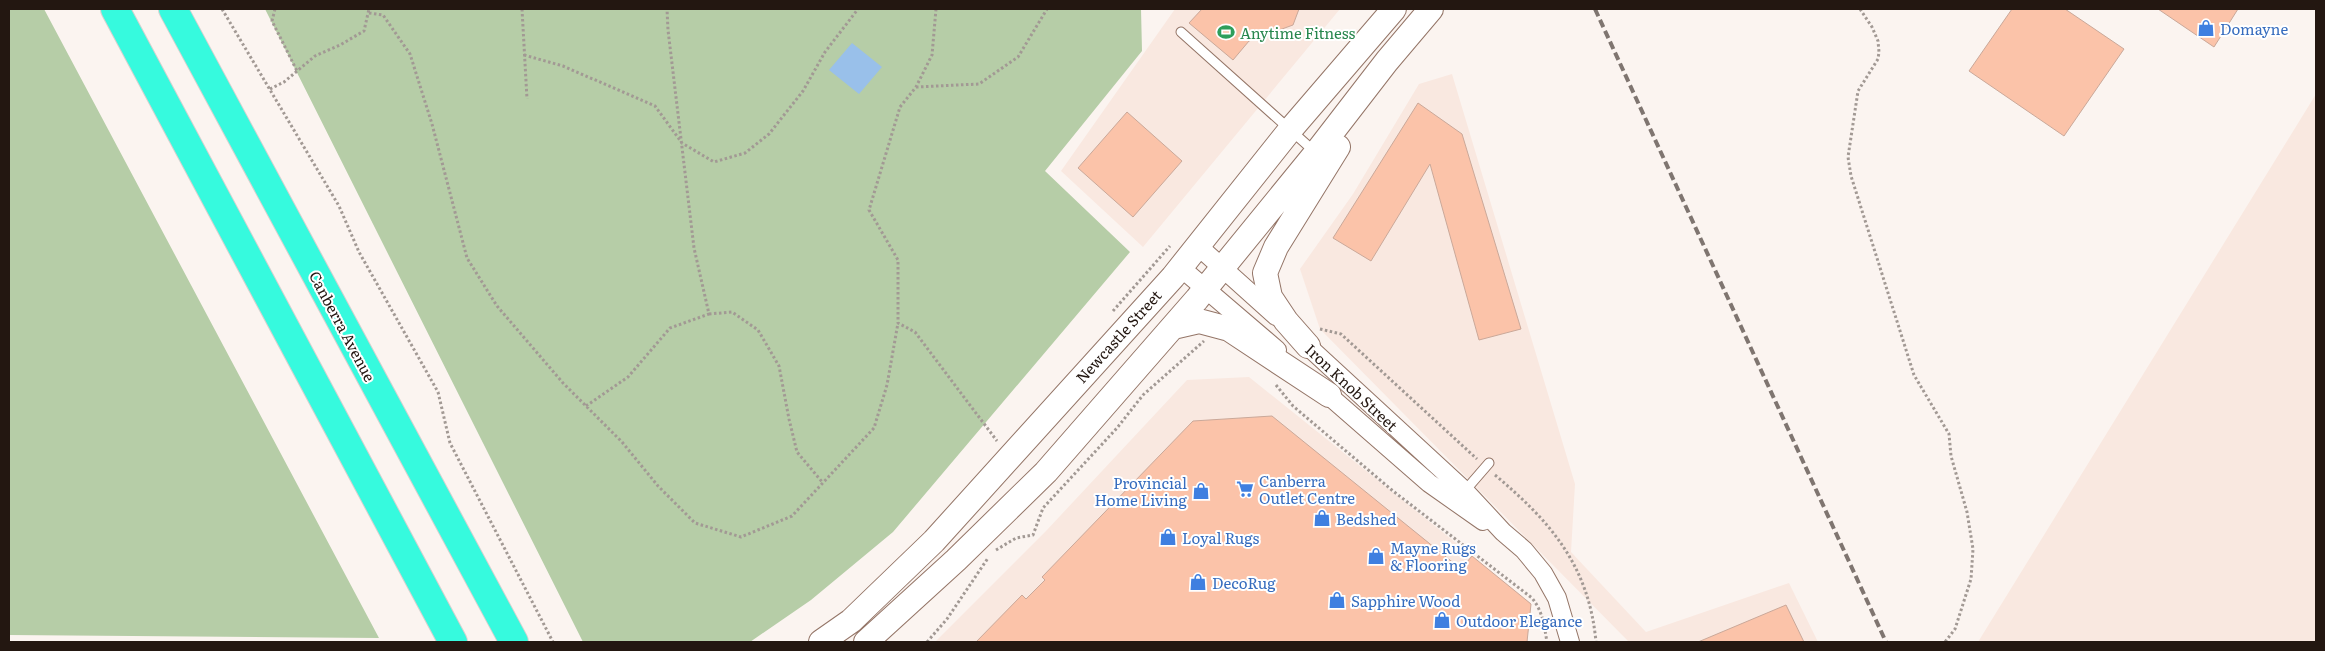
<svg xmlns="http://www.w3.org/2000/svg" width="2325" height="651" viewBox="0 0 2325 651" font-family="Literata,serif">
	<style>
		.built { fill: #f9e8e0 }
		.green { fill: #b6cda7 }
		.water { fill: #99c0ea }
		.building { fill: #fbc3a9; stroke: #caa899 }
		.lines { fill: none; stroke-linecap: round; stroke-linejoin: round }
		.service-casing { stroke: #947567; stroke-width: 11 }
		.minor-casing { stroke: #947567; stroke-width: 20 }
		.secondary-casing { stroke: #947567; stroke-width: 26 }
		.trunk-casing { stroke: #d3d1cf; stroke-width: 30 }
		.path { stroke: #a29994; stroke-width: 3; stroke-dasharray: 2.5 2.5; stroke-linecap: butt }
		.service { stroke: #fff; stroke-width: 9 }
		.minor { stroke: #fff; stroke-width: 18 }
		.secondary { stroke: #fff; stroke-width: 24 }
		.trunk { stroke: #36fade; stroke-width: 28 }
		.rail { stroke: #7f7570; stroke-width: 4; stroke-dasharray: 8 4; stroke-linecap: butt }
		.labels { text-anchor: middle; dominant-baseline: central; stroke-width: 4; stroke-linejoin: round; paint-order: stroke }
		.shop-label { font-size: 15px; fill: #366cbe; stroke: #fff; text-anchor: start }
		.leisure-label { font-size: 15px; fill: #27864d; stroke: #fff; text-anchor: start }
		.street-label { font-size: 15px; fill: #231711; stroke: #fff }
	</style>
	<rect width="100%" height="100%" fill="#fbf4f0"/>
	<path class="built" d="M1175,9H1340L1143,247L1061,171Z
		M1452,74L1575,484L1571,552L1646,632L1789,583L1818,642H1629L1320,329L1300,269L1353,194L1419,84Z
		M2316,94V642H1978Z
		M1249,377L1531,603L1527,642H935L1046,531L1187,380Z"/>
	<path class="green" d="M9,9H44L379,638L9,635Z
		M265,9H1141L1142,51L1045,171L1130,252L893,532L811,600L750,642H583Z"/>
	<path class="water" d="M852,43L882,67L859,94L829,70Z"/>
	<path class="building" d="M1202,9H1299L1293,25L1249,41L1233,60L1189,23Z
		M2012,9H2065L2124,49L2064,136L1969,71Z
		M2158,9H2238L2214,47Z
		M1418,103L1462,134L1521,329L1479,340L1430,164L1371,261L1333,238Z
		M1127,112L1182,161L1133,217L1078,168Z
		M1272,416L1461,569L1472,556L1531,604L1527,642H976L1022,595L1026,599L1045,580L1042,577L1193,421Z
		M1786,605L1804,642H1698Z"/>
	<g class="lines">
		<g class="service-casing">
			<path id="service" d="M1181,32L1315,152
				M1463,493L1489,463"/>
		</g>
		<g class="minor-casing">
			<path id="minor" d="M1198,246L1276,316
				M1180,267L1277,350
				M1300,339L1465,491L1503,532L1524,550L1543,573L1557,598L1570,642
				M1319,387L1429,483L1483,521"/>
		</g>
		<g class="secondary-casing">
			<path id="secondary" d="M1173,327L1199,321L1229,329L1329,395
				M1308,346L1286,321L1270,297L1265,273L1276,247L1338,147
				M821,642L851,621L934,541L1173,277L1290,130L1394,9
				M866,642L956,560L1046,472L1197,299L1316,153L1387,61L1431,9"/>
		</g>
		<g class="trunk-casing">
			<path id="trunk" d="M115,9L453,642
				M173,9L514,642"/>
		</g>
		<path class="path" d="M222,9L339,206L359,252L438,392L450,443L553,642
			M275,9L272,21L297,71
			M522,9L527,99
			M936,9L932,55L916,87L900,107L869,210L898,260V323L915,332L997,441
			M1860,9L1872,27L1878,41L1879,52L1878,59L1858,91L1848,157L1851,176L1914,375L1949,434L1951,456L1967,512L1973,549L1971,579L1955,629L1945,642
			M369,13L383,15L410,54L432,124L467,258L497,306L563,383L622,442L658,486L695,523L741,537L792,516L874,428L887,385L898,323
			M524,55L563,66L655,106L682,143L714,162L745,153L769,134L803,91L825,52L858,9
			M916,87L979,84L1018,57L1047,9
			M270,89L284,82L315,56L340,45L364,31L369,9
			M1113,311L1170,246
			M709,314L732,312L758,330L779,366L789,419L797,452L823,483
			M1320,329L1341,334L1477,459
			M1276,385L1293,406L1393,491L1532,598C1543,612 1544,625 1547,642
			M586,406L628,377L670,328L709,314L694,248L668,30L667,9
			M1495,475C1551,522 1589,566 1596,642
			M996,550L1016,538L1033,535L1043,508L1117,428L1143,395L1204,341
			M927,642L947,619L988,558"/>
		<use href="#service" class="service"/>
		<use href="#minor" class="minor"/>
		<use href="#secondary" class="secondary"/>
		<use href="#trunk" class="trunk"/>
		<path class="rail" d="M1595,9L1886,642"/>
	</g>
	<defs>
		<g id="shop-bare" transform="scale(1.35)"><path d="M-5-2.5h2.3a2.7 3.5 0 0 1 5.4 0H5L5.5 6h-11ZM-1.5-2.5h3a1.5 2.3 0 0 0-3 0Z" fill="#3f7fe0" stroke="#fff" stroke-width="2.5" paint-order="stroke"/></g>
		<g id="stadium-bare" transform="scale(1.35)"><path d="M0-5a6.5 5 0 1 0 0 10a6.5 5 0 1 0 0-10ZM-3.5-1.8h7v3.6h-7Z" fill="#2e9e5b" stroke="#fff" stroke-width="2.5" paint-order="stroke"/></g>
		<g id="supermarket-bare" transform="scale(1.35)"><path d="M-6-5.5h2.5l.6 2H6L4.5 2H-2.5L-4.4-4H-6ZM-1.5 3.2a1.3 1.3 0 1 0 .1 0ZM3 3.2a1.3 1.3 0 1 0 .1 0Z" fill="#3f7fe0" stroke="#fff" stroke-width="2.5" paint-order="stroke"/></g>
	</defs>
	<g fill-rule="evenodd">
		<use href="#shop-bare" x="2206" y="28"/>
		<use href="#stadium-bare" x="1226" y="32"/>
		<use href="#supermarket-bare" x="1245" y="489"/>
		<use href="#shop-bare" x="1201" y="491"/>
		<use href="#shop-bare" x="1322" y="518"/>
		<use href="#shop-bare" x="1168" y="537"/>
		<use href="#shop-bare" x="1376" y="556"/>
		<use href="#shop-bare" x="1198" y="582"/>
		<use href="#shop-bare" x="1337" y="600"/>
		<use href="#shop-bare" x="1442" y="620"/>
	</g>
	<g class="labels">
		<g class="shop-label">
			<text x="2220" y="28">Domayne</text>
			<text x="1259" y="480">Canberra<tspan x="1259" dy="17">Outlet Centre</tspan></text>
			<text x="1187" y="482" text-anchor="end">Provincial<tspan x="1187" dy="17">Home Living</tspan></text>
			<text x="1336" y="518">Bedshed</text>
			<text x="1182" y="537">Loyal Rugs</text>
			<text x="1390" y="547">Mayne Rugs<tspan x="1390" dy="17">&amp; Flooring</tspan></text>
			<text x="1212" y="582">DecoRug</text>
			<text x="1351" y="600">Sapphire Wood</text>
			<text x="1456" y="620">Outdoor Elegance</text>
		</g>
		<g class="leisure-label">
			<text x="1240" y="32">Anytime Fitness</text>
		</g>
		<g class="street-label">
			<text transform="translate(343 326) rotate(62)">Canberra Avenue</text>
			<text transform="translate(1118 336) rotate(-48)">Newcastle Street</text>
			<text transform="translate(1352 387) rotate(43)">Iron Knob Street</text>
		</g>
	</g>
	<rect width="2325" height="651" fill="none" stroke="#231711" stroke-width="20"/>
</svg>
